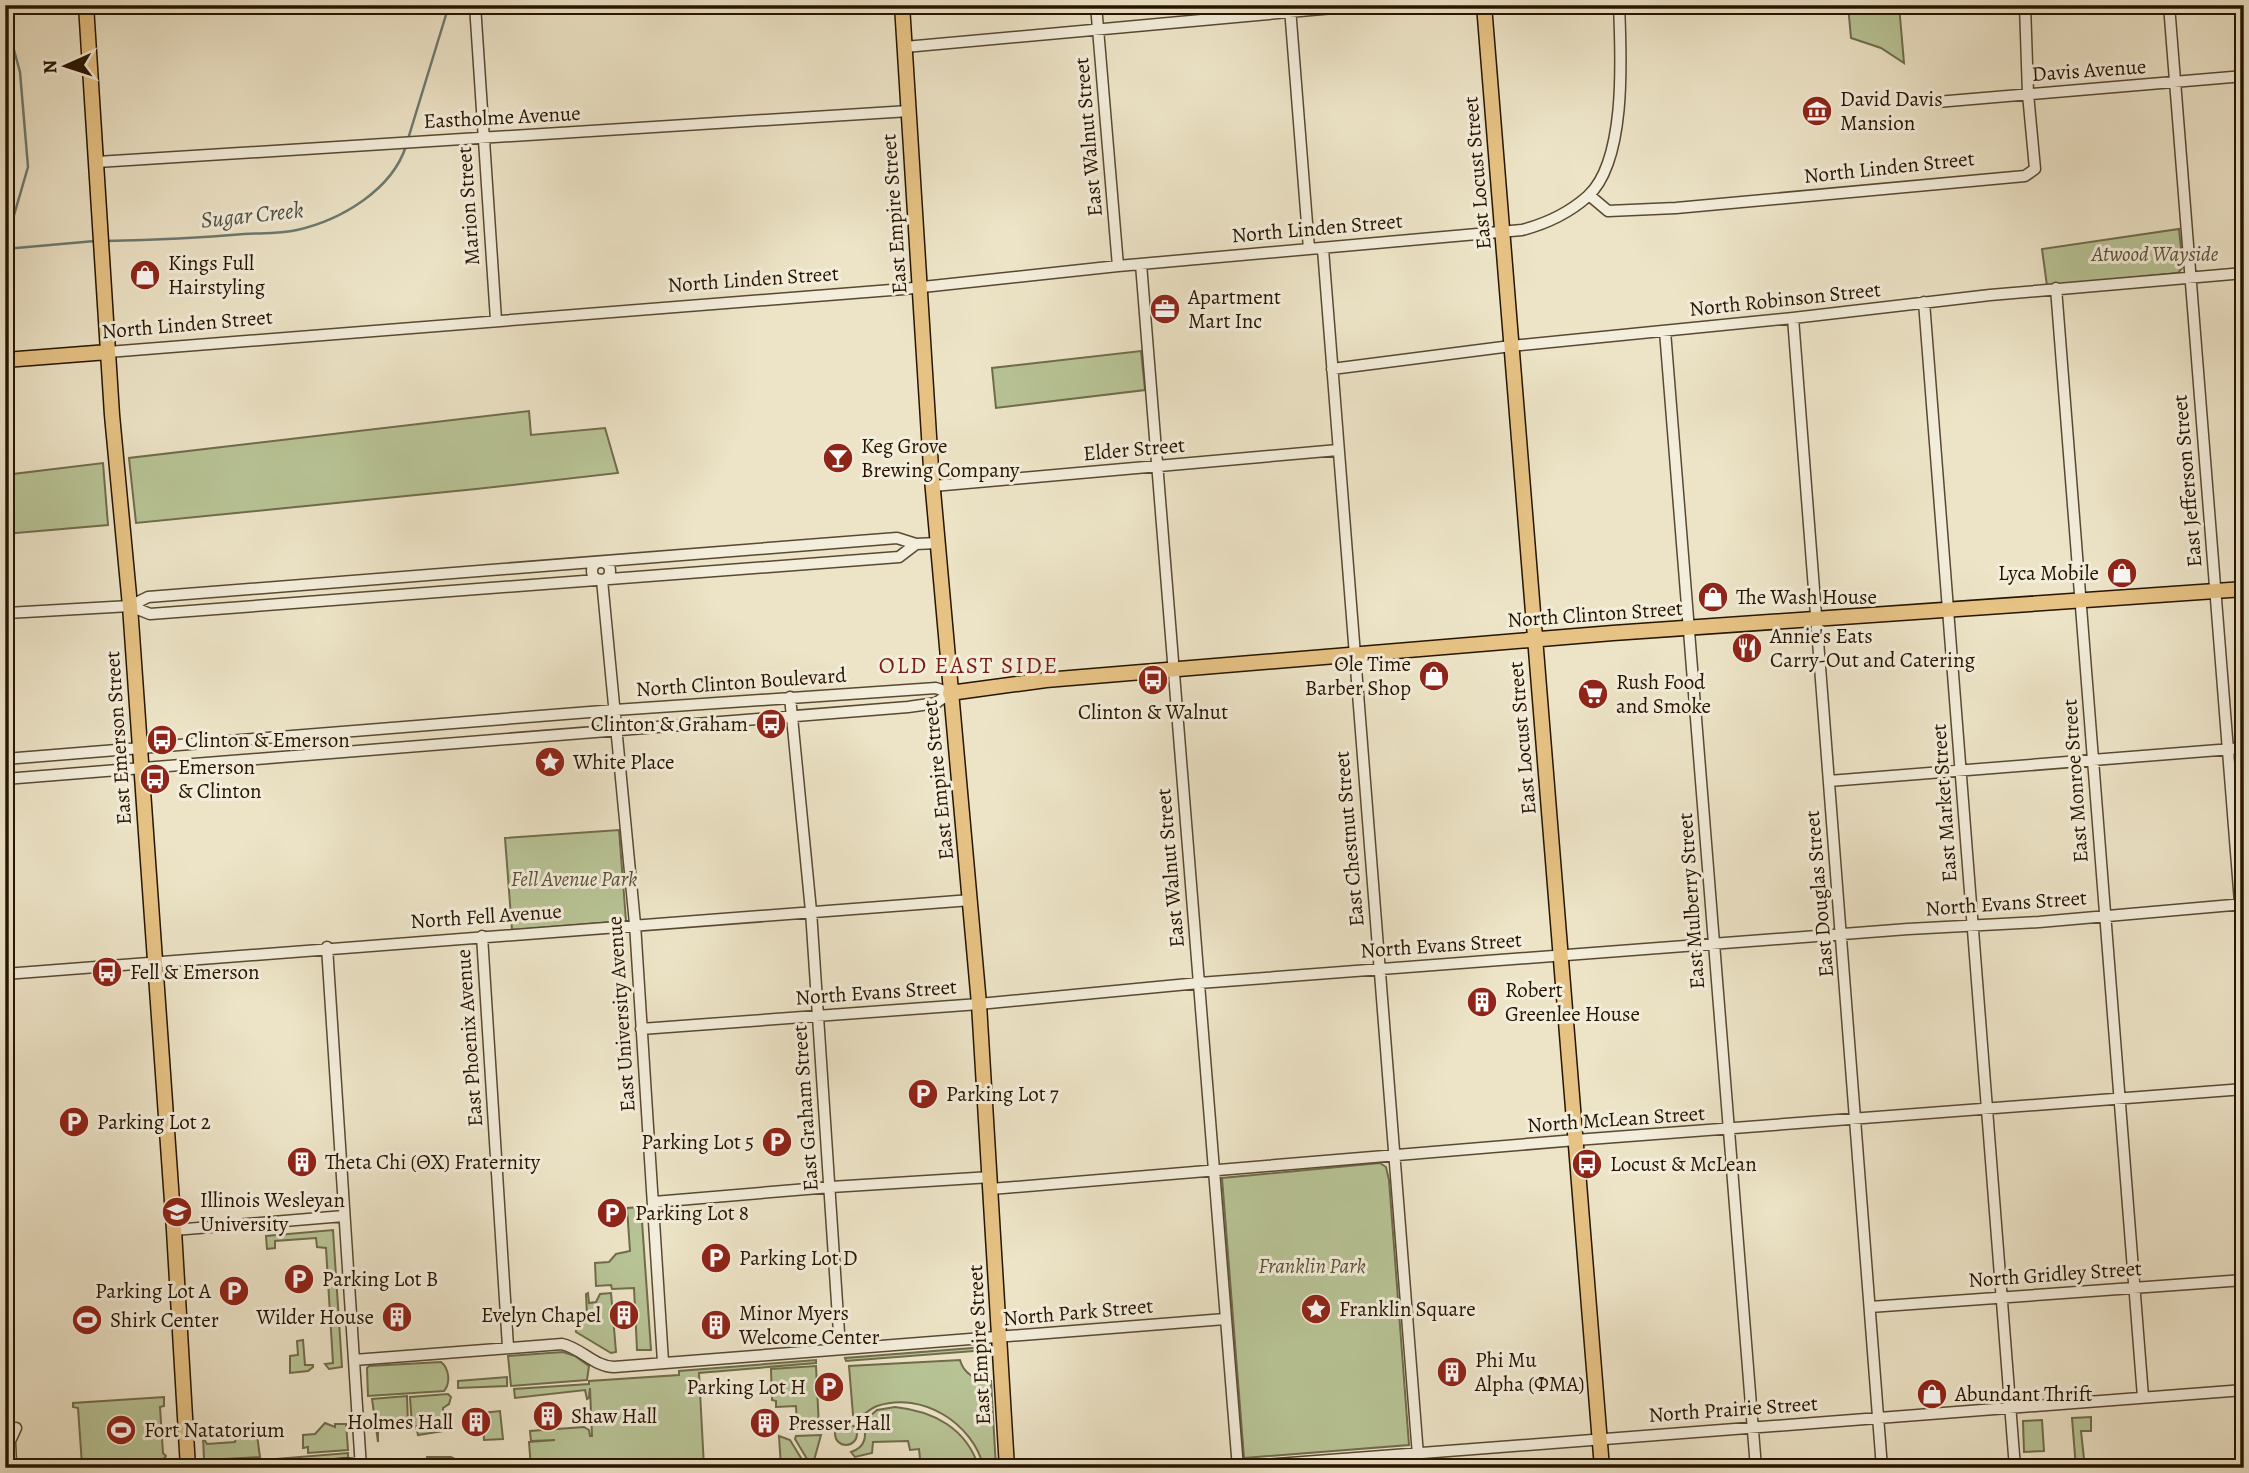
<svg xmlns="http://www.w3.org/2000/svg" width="2249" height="1473" viewBox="0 0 2249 1473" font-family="Alegreya,serif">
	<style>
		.green { fill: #b8c496; stroke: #706c4b; stroke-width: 2 }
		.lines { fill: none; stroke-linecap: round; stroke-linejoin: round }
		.stream { stroke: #6c7a71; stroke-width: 2.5 }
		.minor-casing { stroke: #584932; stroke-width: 13 }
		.major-casing { stroke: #271500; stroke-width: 17 }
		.minor { stroke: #f3eddb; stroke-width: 10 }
		.major { stroke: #e6c284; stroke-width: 14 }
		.labels { text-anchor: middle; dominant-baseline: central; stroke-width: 6; stroke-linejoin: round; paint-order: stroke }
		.street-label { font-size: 21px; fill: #271500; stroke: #f3eddb }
		.poi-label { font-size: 21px; fill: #271500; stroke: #f3eddb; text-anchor: start }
		.park-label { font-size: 21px; font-style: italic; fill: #5a5234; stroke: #f3eddb }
		.water-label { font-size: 23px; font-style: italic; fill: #4f5042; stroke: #f3eddb }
		.neighbourhood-label { font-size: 23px; letter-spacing: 2px; fill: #7a1f14; stroke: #f3eddb }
	</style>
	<rect width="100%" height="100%" fill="#ede4c7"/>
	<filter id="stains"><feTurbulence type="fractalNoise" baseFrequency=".00286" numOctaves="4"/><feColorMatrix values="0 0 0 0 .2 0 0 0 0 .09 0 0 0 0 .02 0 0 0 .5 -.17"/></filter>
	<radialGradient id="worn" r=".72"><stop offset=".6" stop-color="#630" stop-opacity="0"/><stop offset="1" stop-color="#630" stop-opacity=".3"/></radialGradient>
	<path class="green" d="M1848,5H1899L1904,63L1881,48L1851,38Z
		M2179,229L2183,267L2178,273L2047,286L2042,249Z
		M1141,351L1145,390L996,408L992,368Z
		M529,411L531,435L605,428L618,473L476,489L136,523L129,458Z
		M103,463L108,525L5,534V475Z
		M619,830L626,921L512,930L505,838Z
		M1380,1163L1386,1167L1389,1180L1409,1445L1244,1458L1222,1178Z
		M641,1207L651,1350H637L634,1288L612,1289L611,1285L596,1286L595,1263L609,1262L616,1254L630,1251L627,1208Z
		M333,1230L342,1367L329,1369L325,1364L333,1363L326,1248L317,1247L316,1238L275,1241V1248L267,1249L266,1236Z
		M588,1293L589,1303L596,1302L600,1294L611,1293L616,1352L611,1353L576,1332L575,1318L587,1316L586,1294Z
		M303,1340L305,1365H313V1367L308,1371L290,1373V1356L298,1355L297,1341Z
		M985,1347L988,1350L846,1361L845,1358Z
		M563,1352L575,1356L589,1366L587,1380L511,1386L508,1356Z
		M816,1360V1363L699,1373L704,1467L712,1468H531L529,1442L555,1440L531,1441L530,1431L584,1427L589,1430L590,1436H592L590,1388L589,1398L587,1399L585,1390L515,1398L514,1389L589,1384V1381L679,1375V1371Z
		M960,1360C964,1375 976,1380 991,1381L996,1468H984C973,1423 922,1391 877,1406C871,1408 865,1414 859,1418L853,1415L849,1366Z
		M441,1362C449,1368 451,1383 444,1391L368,1396L367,1368L369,1366Z
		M816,1366L819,1427L797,1428L796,1406L776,1407V1401L772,1400L771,1369Z
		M507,1377V1386L458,1388V1381Z
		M448,1394L451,1397L449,1404L443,1408L444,1431L418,1435L416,1426H412L410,1397Z
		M407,1396L408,1425L405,1421H389L388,1426H378V1442L372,1399Z
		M164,1397V1406L160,1407L163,1453L166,1456L161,1462L158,1460L82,1465L78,1408L73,1407V1403Z
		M895,1407C933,1411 967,1428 979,1468H921L919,1449L910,1450L908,1441L873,1442L872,1453L855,1457L851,1452C866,1447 867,1436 863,1422L877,1410Z
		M500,1411L503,1439L484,1440L482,1413Z
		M2091,1417V1431H2081L2085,1468H2076L2072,1418Z
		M2042,1420L2044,1451L2024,1452L2023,1421Z
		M325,1423L335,1427V1424H346L348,1450L308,1453V1447L303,1448V1435L315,1434Z
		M835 1434a11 11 0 1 1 22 0a11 11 0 1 1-22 0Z
		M253,1432L254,1435H257L260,1457L204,1460L203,1437L207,1444L235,1442L236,1436Z
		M821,1435L813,1464H810L795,1439L796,1436Z
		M779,1436L790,1440L806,1466L781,1467Z
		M348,1453V1458L342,1459L236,1468H226V1463Z
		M427,1457H451L455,1459V1467L422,1468V1460H426Z"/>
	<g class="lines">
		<path class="stream" d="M5,17L20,72L28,167L5,246
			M408,139L449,5
			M105,241C152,240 198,238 244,234C261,233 280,234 297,230C341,220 392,190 406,146
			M5,249L95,241"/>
		<g class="minor-casing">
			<path id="minor" d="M475,5L496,320
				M1096,5L1118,266
				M2169,5L2244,953
				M1290,8L1309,249
				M905,47L1367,5
				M1937,102L2244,76
				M97,162L909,111
				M1589,195L1608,211L1676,208L2025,176L2035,169L2028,94L2025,5
				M1323,249L1419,1468
				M1141,264L1238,1468
				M2056,288L2143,1397
				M1924,302L2015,1468
				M1793,318L1882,1468
				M1665,331L1756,1468
				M108,352L904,289L1118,266L1522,230C1545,224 1569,213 1588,196C1627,160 1621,55 1619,5
				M1332,369L1511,346L1793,318L1990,295L2244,273
				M933,486L1338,450
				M592 571a9 9 0 1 1 18 0a9 9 0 1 1-18 0Z
				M602,580L635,924L663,1362
				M130,606L150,614L899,557L916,544
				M7,613L130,606L148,597L897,538L916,544L937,543
				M790,697L811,911L840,1348
				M5,759L615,710L936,688L950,693
				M5,779L908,707L936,703L950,693
				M1829,781L2244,748
				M482,936L508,1347
				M327,947L361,1468
				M5,974L971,900
				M641,1029L979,1004L1199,983L1908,929L2039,922L2244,904
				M991,1189L1576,1140L2244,1089
				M654,1202L831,1187L991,1177
				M174,1230L344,1216
				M1870,1307L2244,1280
				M354,1360L562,1344C581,1348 595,1367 614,1367L1225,1319
				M11,1468L10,1441L16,1428
				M298,1468L360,1462
				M1226,1468L2244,1390"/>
		</g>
		<g class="major-casing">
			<path id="major" d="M86,5L112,415L130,606L174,1230L188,1468
				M902,5L931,468L979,1004L1007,1468
				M1484,5L1602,1468
				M5,360L108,352
				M950,693L1046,680L1613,633L2244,589"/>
		</g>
		<use href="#minor" class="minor"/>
		<use href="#major" class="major"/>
	</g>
	<defs>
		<g id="museum-disc" transform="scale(1.575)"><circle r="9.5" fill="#8f2418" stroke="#f3eddb"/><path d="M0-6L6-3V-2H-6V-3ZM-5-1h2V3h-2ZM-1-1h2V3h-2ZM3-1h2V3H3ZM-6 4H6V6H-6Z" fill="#fff"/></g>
		<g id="shop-disc" transform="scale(1.575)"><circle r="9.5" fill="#8f2418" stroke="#f3eddb"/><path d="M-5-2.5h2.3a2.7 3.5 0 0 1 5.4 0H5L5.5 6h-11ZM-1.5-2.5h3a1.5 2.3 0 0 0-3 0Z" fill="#fff"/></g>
		<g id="office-disc" transform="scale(1.575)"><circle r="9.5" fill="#8f2418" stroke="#f3eddb"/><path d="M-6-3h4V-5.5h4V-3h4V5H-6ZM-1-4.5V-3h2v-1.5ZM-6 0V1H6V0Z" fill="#fff"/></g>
		<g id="bar-disc" transform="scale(1.575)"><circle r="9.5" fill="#8f2418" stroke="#f3eddb"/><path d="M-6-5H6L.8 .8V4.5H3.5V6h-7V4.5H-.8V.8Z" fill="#fff"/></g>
		<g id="restaurant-disc" transform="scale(1.575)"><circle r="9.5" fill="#8f2418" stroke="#f3eddb"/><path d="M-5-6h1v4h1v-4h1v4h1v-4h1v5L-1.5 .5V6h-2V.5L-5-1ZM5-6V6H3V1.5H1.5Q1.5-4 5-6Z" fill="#fff"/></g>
		<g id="bus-disc" transform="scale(1.575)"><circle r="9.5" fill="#8f2418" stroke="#f3eddb"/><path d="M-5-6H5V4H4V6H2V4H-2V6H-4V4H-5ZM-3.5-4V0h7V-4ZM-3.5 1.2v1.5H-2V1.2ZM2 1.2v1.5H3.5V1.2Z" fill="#fff"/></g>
		<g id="supermarket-disc" transform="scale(1.575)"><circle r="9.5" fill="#8f2418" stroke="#f3eddb"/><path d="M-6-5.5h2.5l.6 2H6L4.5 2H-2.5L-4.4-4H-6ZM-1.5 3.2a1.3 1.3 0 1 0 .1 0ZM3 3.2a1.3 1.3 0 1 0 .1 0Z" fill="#fff"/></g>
		<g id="sight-disc" transform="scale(1.575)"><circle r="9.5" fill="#8f2418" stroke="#f3eddb"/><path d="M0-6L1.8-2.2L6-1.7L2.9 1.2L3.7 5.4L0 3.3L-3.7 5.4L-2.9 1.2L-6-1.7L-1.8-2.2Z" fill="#fff"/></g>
		<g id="building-disc" transform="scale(1.575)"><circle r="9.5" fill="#8f2418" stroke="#f3eddb"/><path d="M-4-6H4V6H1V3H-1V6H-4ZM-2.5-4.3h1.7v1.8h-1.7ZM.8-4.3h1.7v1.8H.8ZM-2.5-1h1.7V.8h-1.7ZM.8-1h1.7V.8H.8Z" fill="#fff"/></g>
		<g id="parking-disc" transform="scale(1.575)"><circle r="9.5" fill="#8f2418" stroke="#f3eddb"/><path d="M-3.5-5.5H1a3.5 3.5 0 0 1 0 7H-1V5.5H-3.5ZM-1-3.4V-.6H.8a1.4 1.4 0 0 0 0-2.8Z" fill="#fff"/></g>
		<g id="university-disc" transform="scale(1.575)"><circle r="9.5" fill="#8f2418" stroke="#f3eddb"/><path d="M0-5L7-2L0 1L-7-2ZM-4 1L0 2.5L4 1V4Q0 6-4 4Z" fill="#fff"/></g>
		<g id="stadium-disc" transform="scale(1.575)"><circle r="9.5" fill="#8f2418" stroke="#f3eddb"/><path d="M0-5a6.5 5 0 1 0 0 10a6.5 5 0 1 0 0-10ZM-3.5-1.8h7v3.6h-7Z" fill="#fff"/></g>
	</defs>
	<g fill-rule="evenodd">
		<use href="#museum-disc" x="1817" y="111"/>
		<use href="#shop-disc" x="145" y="275"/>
		<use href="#office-disc" x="1165" y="309"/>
		<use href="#bar-disc" x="838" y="458"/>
		<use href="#shop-disc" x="2122" y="573"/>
		<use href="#shop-disc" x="1713" y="597"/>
		<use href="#restaurant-disc" x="1747" y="648"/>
		<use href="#shop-disc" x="1434" y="676"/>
		<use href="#bus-disc" x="1153" y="680"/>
		<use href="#supermarket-disc" x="1593" y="694"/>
		<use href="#bus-disc" x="771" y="724"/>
		<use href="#bus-disc" x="162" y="740"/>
		<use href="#sight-disc" x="550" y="762"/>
		<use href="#bus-disc" x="155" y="779"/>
		<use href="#bus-disc" x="107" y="972"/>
		<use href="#building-disc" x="1482" y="1002"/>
		<use href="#parking-disc" x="923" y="1094"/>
		<use href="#parking-disc" x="74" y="1122"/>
		<use href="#parking-disc" x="777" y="1142"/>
		<use href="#building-disc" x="302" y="1162"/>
		<use href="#bus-disc" x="1587" y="1164"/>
		<use href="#university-disc" x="177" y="1212"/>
		<use href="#parking-disc" x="612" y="1213"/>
		<use href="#parking-disc" x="716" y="1258"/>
		<use href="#parking-disc" x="299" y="1279"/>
		<use href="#parking-disc" x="234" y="1291"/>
		<use href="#sight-disc" x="1316" y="1309"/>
		<use href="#building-disc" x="624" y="1315"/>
		<use href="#building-disc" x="397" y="1317"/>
		<use href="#stadium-disc" x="87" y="1320"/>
		<use href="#building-disc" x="716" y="1325"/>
		<use href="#building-disc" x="1452" y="1372"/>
		<use href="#parking-disc" x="829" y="1387"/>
		<use href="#shop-disc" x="1932" y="1394"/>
		<use href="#building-disc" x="548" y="1416"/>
		<use href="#building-disc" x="476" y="1422"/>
		<use href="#building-disc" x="765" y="1423"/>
		<use href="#stadium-disc" x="121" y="1430"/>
	</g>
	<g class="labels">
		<g class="street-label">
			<text transform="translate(2089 70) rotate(-4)">Davis Avenue</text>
			<text transform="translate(502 117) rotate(-3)">Eastholme Avenue</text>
			<text transform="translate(1088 137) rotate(-95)">East Walnut Street</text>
			<text transform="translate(1889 167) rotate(-6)">North Linden Street</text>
			<text transform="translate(1477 173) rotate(-95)">East Locust Street</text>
			<text transform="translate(468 206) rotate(-94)">Marion Street</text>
			<text transform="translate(894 214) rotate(-94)">East Empire Street</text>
			<text transform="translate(1317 228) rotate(-5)">North Linden Street</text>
			<text transform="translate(753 279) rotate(-4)">North Linden Street</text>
			<text transform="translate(1785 299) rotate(-6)">North Robinson Street</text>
			<text transform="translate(187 324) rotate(-5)">North Linden Street</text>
			<text transform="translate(1134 449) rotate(-5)">Elder Street</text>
			<text transform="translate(2187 481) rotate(-95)">East Jefferson Street</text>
			<text transform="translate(1595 614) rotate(-4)">North Clinton Street</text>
			<text transform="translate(741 682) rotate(-4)">North Clinton Boulevard</text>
			<text transform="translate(118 738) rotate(-94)">East Emerson Street</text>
			<text transform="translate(1522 738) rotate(-95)">East Locust Street</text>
			<text transform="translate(938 780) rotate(-96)">East Empire Street</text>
			<text transform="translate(2075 781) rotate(-94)">East Monroe Street</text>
			<text transform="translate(1944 803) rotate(-94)">East Market Street</text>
			<text transform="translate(1349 839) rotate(-95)">East Chestnut Street</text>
			<text transform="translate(1170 868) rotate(-95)">East Walnut Street</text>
			<text transform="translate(1819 894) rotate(-95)">East Douglas Street</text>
			<text transform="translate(1691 901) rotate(-94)">East Mulberry Street</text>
			<text transform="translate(2006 903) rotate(-4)">North Evans Street</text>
			<text transform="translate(486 916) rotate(-4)">North Fell Avenue</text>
			<text transform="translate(1441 945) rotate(-4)">North Evans Street</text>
			<text transform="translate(876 992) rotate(-4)">North Evans Street</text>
			<text transform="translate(621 1014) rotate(-94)">East University Avenue</text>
			<text transform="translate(469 1038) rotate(-94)">East Phoenix Avenue</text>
			<text transform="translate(805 1108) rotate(-94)">East Graham Street</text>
			<text transform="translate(1616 1119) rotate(-4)">North McLean Street</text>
			<text transform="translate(2055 1274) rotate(-4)">North Gridley Street</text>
			<text transform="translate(1078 1312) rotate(-5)">North Park Street</text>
			<text transform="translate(979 1345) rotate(-93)">East Empire Street</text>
			<text transform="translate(1733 1409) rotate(-4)">North Prairie Street</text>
		</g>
		<g class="poi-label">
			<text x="1840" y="99">David Davis<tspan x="1840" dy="24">Mansion</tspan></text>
			<text x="168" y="263">Kings Full<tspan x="168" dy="24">Hairstyling</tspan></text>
			<text x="1188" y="297">Apartment<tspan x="1188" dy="24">Mart Inc</tspan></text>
			<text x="861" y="446">Keg Grove<tspan x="861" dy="24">Brewing Company</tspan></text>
			<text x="2099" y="573" text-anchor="end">Lyca Mobile</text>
			<text x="1736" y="597">The Wash House</text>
			<text x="1770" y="636">Annie's Eats<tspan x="1770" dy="24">Carry-Out and Catering</tspan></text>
			<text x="1411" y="664" text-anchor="end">Ole Time<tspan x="1411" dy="24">Barber Shop</tspan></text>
			<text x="1616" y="682">Rush Food<tspan x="1616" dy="24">and Smoke</tspan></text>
			<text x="1153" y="712" text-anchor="middle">Clinton &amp; Walnut</text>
			<text x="748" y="724" text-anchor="end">Clinton &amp; Graham</text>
			<text x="185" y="740">Clinton &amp; Emerson</text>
			<text x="573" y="762">White Place</text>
			<text x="178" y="767">Emerson<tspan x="178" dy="24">&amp; Clinton</tspan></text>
			<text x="130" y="972">Fell &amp; Emerson</text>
			<text x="1505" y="990">Robert<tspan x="1505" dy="24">Greenlee House</tspan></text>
			<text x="946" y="1094">Parking Lot 7</text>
			<text x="97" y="1122">Parking Lot 2</text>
			<text x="754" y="1142" text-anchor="end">Parking Lot 5</text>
			<text x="325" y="1162">Theta Chi (ΘΧ) Fraternity</text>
			<text x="1610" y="1164">Locust &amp; McLean</text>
			<text x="200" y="1200">Illinois Wesleyan<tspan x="200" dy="24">University</tspan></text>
			<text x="635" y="1213">Parking Lot 8</text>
			<text x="739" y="1258">Parking Lot D</text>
			<text x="322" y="1279">Parking Lot B</text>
			<text x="211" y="1291" text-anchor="end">Parking Lot A</text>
			<text x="1339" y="1309">Franklin Square</text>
			<text x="739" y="1313">Minor Myers<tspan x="739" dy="24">Welcome Center</tspan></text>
			<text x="601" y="1315" text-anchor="end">Evelyn Chapel</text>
			<text x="374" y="1317" text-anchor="end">Wilder House</text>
			<text x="110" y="1320">Shirk Center</text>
			<text x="1475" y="1360">Phi Mu<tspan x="1475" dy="24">Alpha (ΦΜΑ)</tspan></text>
			<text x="806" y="1387" text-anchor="end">Parking Lot H</text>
			<text x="1955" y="1394">Abundant Thrift</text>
			<text x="571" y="1416">Shaw Hall</text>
			<text x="453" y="1422" text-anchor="end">Holmes Hall</text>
			<text x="788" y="1423">Presser Hall</text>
			<text x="144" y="1430">Fort Natatorium</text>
		</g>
		<g class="park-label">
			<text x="2155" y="254">Atwood Wayside</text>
			<text x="574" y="879">Fell Avenue Park</text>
			<text x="1312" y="1266">Franklin Park</text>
		</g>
		<g class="water-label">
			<text transform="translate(252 215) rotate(-6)">Sugar Creek</text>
		</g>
		<g class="neighbourhood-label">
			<text x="969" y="665">OLD EAST SIDE</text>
		</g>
	</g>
	<rect width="2249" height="1473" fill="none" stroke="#ede4c7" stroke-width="28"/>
	<rect x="7" y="7" width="2235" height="1459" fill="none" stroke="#271500" stroke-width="3.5"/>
	<rect x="14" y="14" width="2221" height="1445" fill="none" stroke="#271500" stroke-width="2"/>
	<g transform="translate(66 66) rotate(267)" stroke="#f3eddb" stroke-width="5" paint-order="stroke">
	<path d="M0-5L12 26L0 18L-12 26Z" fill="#271500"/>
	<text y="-10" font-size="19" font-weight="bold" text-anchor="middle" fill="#271500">N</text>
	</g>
	<rect width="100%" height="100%" filter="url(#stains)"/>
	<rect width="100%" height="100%" fill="url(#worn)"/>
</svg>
